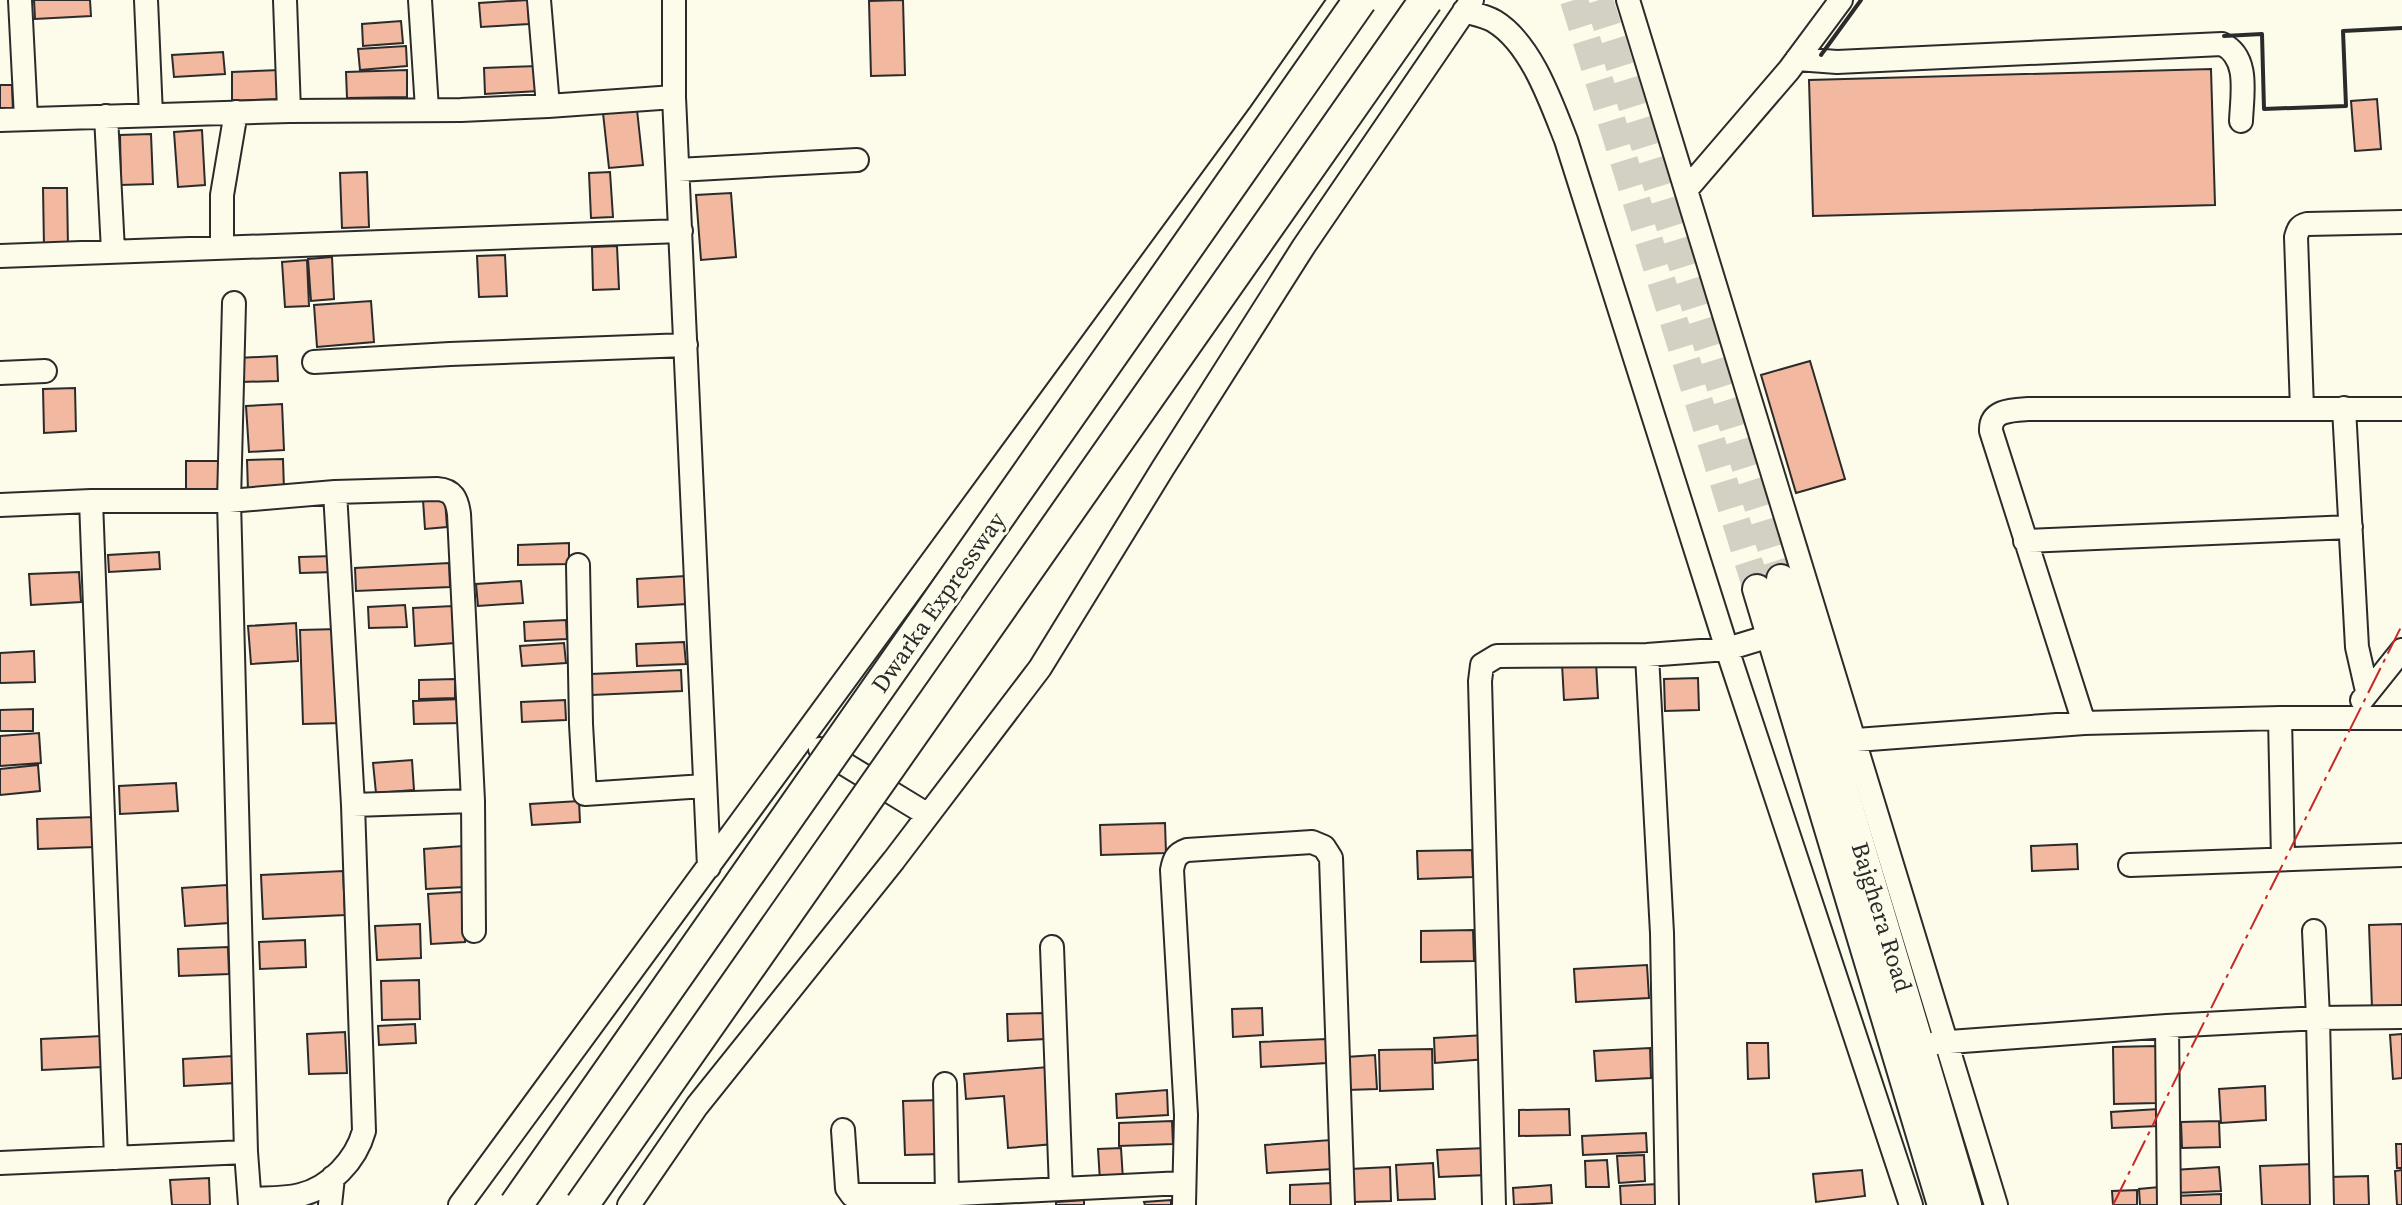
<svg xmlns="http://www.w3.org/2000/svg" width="2402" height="1205" viewBox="0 0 2402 1205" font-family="'Source Serif 4',serif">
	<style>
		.building { fill: #f2b8a0; stroke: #2b2b2b; stroke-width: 2 }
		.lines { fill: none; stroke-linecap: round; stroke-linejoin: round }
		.major-tunnel { stroke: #d3d1c4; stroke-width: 28; stroke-dasharray: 28 14; stroke-linecap: butt }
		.minor-casing { stroke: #2b2b2b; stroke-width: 26 }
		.major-casing { stroke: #2b2b2b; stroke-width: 32 }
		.minor { stroke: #fdfbea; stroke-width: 22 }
		.major { stroke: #fdfbea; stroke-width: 28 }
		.highway-bridge-casing { stroke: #2b2b2b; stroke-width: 36; stroke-linecap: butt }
		.highway-bridge { stroke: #fdfbea; stroke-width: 32 }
		.wall { stroke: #2b2b2b; stroke-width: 4 }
		.power { stroke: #c62828; stroke-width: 2; stroke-dasharray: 28 6 4 6; stroke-linecap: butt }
		.labels { text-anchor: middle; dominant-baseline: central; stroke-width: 6; stroke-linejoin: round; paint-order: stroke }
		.street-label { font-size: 24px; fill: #2b2b2b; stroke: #fdfbea }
	</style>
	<rect width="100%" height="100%" fill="#fdfbea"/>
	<path class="building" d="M34,0H90L91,16L35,19Z
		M528,0L529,24L481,27L479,3Z
		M903,0L905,75L871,76L869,1Z
		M401,21L403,43L363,46L362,24Z
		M406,46L407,66L360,70L358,49Z
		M223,52L225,74L174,77L172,55Z
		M538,66L539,91L485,94L484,68Z
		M2211,69L2215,205L1813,216L1809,80Z
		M280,70L282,99L232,101V72Z
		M407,70V97L347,98L346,72Z
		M0,85H12L13,114H0Z
		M2377,99L2381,149L2355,151L2351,101Z
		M637,110L643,165L609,168L603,113Z
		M202,130L205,185L178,187L174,132Z
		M151,134L153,184L121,185L120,135Z
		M367,172L369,227L342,228L340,173Z
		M610,172L613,217L591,218L589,173Z
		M43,188H67L68,247H44Z
		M731,193L736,257L701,260L696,195Z
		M617,246L619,289L593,290L592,247Z
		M505,255L507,296L479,297L477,256Z
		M332,257L334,299L311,301L308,259Z
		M307,260L309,306L285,307L282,262Z
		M371,301L374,342L317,347L314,305Z
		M277,356L278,381L240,382L239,358Z
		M1810,361L1845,479L1796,493L1761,375Z
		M75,388L76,431L44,433L43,389Z
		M282,404L284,450L249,452L246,406Z
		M283,459L284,490L248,491L247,460Z
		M186,461H227V492H186Z
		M445,499L447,527L425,529L423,500Z
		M569,543V564L518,565V545Z
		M159,552L160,569L109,572L108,555Z
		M334,556L335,572L300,573L299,557Z
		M449,563L450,587L356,591L355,568Z
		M79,572L81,602L31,605L29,574Z
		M685,576L687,604L638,607L637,579Z
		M521,581L523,603L478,606L476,584Z
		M405,605L407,627L369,628L368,607Z
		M453,606L455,643L415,646L413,608Z
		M566,620L567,639L525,641L524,622Z
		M296,623L298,661L251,664L248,626Z
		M338,629L342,723L303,724L300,630Z
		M684,642L686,664L637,666L636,644Z
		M564,643L566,663L522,666L520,646Z
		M34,651L35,682L0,683V653Z
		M1596,662L1598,698L1564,700L1562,664Z
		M681,670L682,691L592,695L591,674Z
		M1698,678L1699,710L1665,711L1664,679Z
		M455,679V698L419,699V680Z
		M462,699L463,723L414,724L413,701Z
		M565,700L566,720L522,722L521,702Z
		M33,709V731H0V710Z
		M39,733L41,763L0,766V736Z
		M412,760L414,790L376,793L373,763Z
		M38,765L40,791L0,795V769Z
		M176,783L178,811L120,814L119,786Z
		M579,801L580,822L532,825L530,804Z
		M95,817L96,847L38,849L37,819Z
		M1165,823L1166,853L1101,855L1100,825Z
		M2077,844L2078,869L2032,871L2031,846Z
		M463,846L465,887L426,889L424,849Z
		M1472,850L1473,877L1418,879L1417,851Z
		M343,871L345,915L263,919L261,875Z
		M227,885L229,923L185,926L182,888Z
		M463,892L465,942L431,944L428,894Z
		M420,924L421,958L377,960L375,926Z
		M2402,924V1007L2372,1008L2369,925Z
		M1473,930L1474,961L1421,962V931Z
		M305,940L306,967L260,969L259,942Z
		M228,947L229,974L179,976L178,949Z
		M1647,965L1649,998L1576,1002L1574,969Z
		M419,980L420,1019L382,1020L381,981Z
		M1262,1008L1263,1035L1233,1037L1232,1009Z
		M1044,1013L1046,1039L1008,1041L1007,1014Z
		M415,1024L416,1043L379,1045L378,1026Z
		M345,1032L347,1073L309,1074L307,1034Z
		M2402,1034V1078L2393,1079L2390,1035Z
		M1485,1035L1487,1059L1435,1063L1434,1038Z
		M102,1036L103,1067L42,1070L41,1039Z
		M1326,1039L1327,1063L1261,1067L1260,1042Z
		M1747,1043H1768L1769,1078L1748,1079Z
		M2156,1046L2157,1103L2114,1104L2113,1047Z
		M1650,1048L1651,1078L1596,1081L1594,1051Z
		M1432,1049L1433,1089L1380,1091L1379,1050Z
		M1375,1055L1377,1089L1347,1090L1346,1057Z
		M233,1056L235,1083L184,1086L183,1059Z
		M1048,1067L1054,1144L1008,1148L1004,1096L966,1099L964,1074Z
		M2265,1086L2266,1120L2221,1123L2219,1089Z
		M1167,1090L1168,1115L1117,1118L1116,1094Z
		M942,1100L943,1154L905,1155L903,1101Z
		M1569,1109L1570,1135L1519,1136V1110Z
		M2158,1109L2159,1126L2112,1128L2111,1112Z
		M1172,1121L1173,1144L1119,1146V1123Z
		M2219,1121L2220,1147L2182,1148L2181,1122Z
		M1646,1133L1647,1152L1583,1155L1582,1136Z
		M1331,1140L1333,1169L1267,1173L1265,1145Z
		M2396,1144H2402V1168H2397Z
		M1121,1148L1123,1180L1100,1181L1098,1149Z
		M1486,1148L1488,1175L1439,1177L1437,1150Z
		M1644,1155L1645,1181L1619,1183L1617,1156Z
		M1607,1160L1609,1187H1586L1585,1161Z
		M1433,1163L1435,1199L1398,1200L1396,1165Z
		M2313,1164L2315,1205H2262L2260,1166Z
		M1390,1167L1391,1201L1351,1202L1350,1169Z
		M2219,1167L2221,1191L2175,1193L2174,1170Z
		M1862,1170L1865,1196L1816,1202L1813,1174Z
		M2402,1170V1205H2397L2395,1171Z
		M2368,1176L2369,1205H2329L2328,1177Z
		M209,1178L210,1205H172L170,1180Z
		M1333,1183L1334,1205H1290V1185Z
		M1658,1184L1659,1205H1621L1620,1186Z
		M1551,1185L1552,1203L1514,1205L1513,1188Z
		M2159,1187L2161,1205H2140L2139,1189Z
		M2137,1190V1205H2113L2112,1191Z
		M2221,1194V1205H2176L2175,1196Z
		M1084,1200V1205H1056V1202Z
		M1171,1200V1205H1145L1144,1202Z"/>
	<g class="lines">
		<path class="major-tunnel" d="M1574,0L1757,589
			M1599,0L1781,579"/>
		<g class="minor-casing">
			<path id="minor" d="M20,0L26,118
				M146,0L151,115
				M285,0L289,111
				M420,0L427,109
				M539,0L548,106
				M674,0V97L709,867
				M1628,0L1996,1205
				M1464,11C1474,14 1486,16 1494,21C1531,43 1551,102 1566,140L1727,649L1911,1205
				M1797,59L1837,62L2222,44C2250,57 2242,95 2241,121
				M106,116L113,251
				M0,120L289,111L461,110L548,106L674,97
				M678,170L857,160
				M1686,190L1789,70L1841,0
				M222,247V195L236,112
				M0,256L681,231
				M234,303L229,501L246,1152L250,1205
				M314,362L450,354L686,345
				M0,373L45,371
				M2344,408L2357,647L2367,691
				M2302,409L2296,237C2298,230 2299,226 2307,224L2402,222
				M91,501L116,1158
				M0,505L91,501H229L335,492L437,489C453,490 457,499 459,514L473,801L474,931
				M2025,541L2351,527
				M578,565L581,724L585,794L704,786
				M1647,655L1662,933L1667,1205
				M2362,700L2402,650
				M2280,718L2283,859
				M2084,723L1991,431C1990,410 2012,410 2028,409H2402
				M1843,741L2084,723L2280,718H2402
				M820,749L928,815
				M353,805L473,801
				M2130,865L2402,855
				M2314,931L2318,1018L2322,1205
				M1052,947L1061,1189
				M2167,1026L2169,1205
				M1936,1043L2167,1026L2318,1018L2402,1017
				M945,1084L947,1195
				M843,1130L847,1188L852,1195H937L1183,1183
				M0,1163L246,1152
				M250,1199C266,1198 284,1199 300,1195C330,1188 356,1160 364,1131L353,805L335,492
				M330,1205L333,1177
				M460,1205L1260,114L1340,0
				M629,1205L697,1106L894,860L1040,668L1163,468L1304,246L1472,0
				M1184,1205L1186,1115L1172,870C1174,859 1176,854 1187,850L1312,842L1324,847L1331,858L1343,1205
				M1494,1205L1480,681L1482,665L1497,656L1647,655L1727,649L1783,632"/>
		</g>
		<g class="major-casing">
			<path id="major" d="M1781,579L1967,1205
				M1757,589L1942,1205"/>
		</g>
		<use href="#minor" class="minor"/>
		<use href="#major" class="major"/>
		<g class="highway-bridge-casing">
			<path id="highway-bridge" d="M516,1205L1360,0
				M582,1205L1426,0"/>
		</g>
		<use href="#highway-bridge" class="highway-bridge"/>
		<path class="wall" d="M2224,36L2262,34L2264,109L2346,106L2343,31L2402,28
			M1821,55L1861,0"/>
		<path class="power" d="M2113,1205L2402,625"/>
	</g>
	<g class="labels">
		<g class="street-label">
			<text transform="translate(938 602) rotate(-55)">Dwarka Expressway</text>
			<text transform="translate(1882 917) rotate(73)">Bajghera Road</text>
		</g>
	</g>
</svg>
